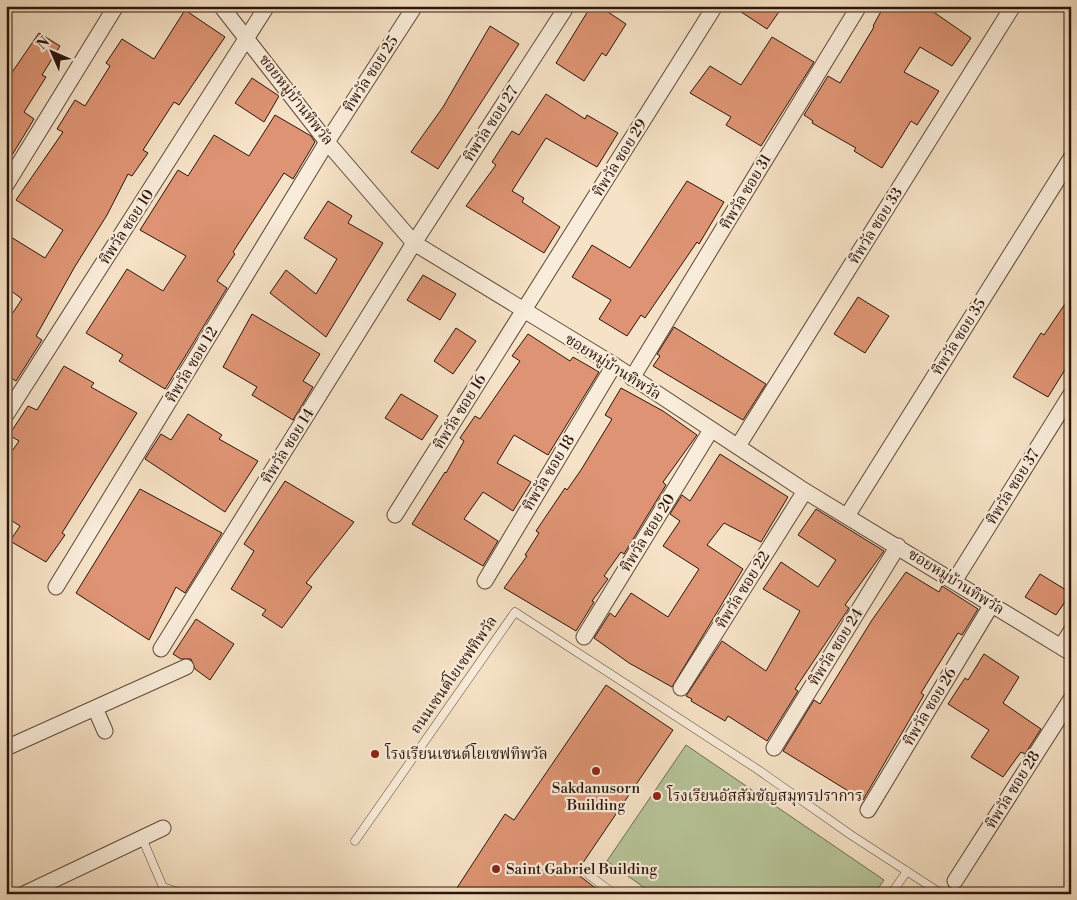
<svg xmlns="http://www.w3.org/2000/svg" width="1077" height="900" viewBox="0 0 1077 900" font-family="'Libre Bodoni','Noto Serif Thai',serif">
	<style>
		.green { fill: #b7c499; stroke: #726c52 }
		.building { fill: #de9474; stroke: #2d140a }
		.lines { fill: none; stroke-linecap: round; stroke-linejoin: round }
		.service-casing { stroke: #5f4839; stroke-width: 9 }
		.minor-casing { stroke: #5f4839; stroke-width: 17 }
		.service { stroke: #f9ecda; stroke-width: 8 }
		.minor { stroke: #f9ecda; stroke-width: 15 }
		.poi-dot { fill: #8f2418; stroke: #f9ecda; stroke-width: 2 }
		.labels { text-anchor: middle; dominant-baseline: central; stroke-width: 4.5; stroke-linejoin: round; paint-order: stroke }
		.street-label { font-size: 15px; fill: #2d140a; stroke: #f9ecda }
		.poi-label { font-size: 15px; fill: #2d140a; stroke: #f9ecda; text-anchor: start }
	</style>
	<rect width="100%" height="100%" fill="#f6e2c6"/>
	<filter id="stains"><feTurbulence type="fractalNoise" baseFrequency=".004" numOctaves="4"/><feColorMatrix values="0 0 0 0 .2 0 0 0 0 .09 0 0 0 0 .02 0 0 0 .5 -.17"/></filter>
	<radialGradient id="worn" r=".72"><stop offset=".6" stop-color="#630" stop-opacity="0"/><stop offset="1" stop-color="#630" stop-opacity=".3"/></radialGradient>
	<path class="green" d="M686,745L884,880L874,894H653L607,861Z"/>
	<path class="building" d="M591,6H599L626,24L606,56L602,53L584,81L556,63Z
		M732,6H783L767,29Z
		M884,6H925L971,38L952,66L920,47L904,72L939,91L917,125L911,121L882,168L854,151L856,148L812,123L813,121L804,115L828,76L840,83L874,27L873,26Z
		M185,10L225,37L179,105L174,102L143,150L148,153L132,176L128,174L107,215L74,268L36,336L42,340L16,381L6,375V323L22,299L6,287V234L45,258L63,230L16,200L63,132L57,129L75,100L85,106L110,66L106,63L122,39L154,59Z
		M490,26L519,44L438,169L411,152L443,107Z
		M39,33L60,46L42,75L46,77L24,112L34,119L6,165V81Z
		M772,37L814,62L761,146L726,125L731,117L690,93L710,66L741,85Z
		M252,78L279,96L264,122L235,103Z
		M546,94L585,119L587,115L618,133L597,167L546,138L512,191L524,198L522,202L560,227L544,253L466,206L496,165L492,162L512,131L519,135Z
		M275,115L311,136L315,142L293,179L284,173L233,252L235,254L217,281L227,288L165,389L119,361L123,355L86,333L127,269L163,291L186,256L140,230L178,170L188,176L214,135L249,156Z
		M687,181L724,202L699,244L697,242L645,318L641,315L627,336L599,319L611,300L572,277L592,245L630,268Z
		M328,201L352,216L348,223L383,243L326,337L270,293L286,270L316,294L337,259L304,238Z
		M423,275L456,294L440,320L407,300Z
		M1071,295V360L1048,397L1013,377L1041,333L1044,335Z
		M858,297L889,316L865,353L834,334Z
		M252,314L320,354L303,381L313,387L293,420L252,395L257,387L223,367Z
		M674,327L766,384L743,420L653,366L660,356L657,354Z
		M456,328L476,341L453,374L434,361Z
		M528,334L570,361L573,357L599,372L548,455L514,435L497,463L531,482L513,511L483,492L464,519L498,541L483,566L412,524L445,472L446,473L464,441L460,438L475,416L480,419L520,361L512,356Z
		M64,366L94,383L91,387L137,413L62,533L65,535L46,562L10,541L20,526L6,517V460L19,441L9,435L28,406L37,410Z
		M621,388L663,411L697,435L663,482L666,485L624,554L621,552L604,576L608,579L592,601L594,602L576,631L504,588L527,556L525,555L539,533L536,531L565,488L567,490L581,470L612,419L605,415Z
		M401,394L438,416L422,440L385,418Z
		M188,414L222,435L219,439L258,461L225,512L145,459L161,434L171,440Z
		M720,454L788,497L761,542L724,523L707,545L743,569L672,687L629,663L594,638L610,613L615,617L631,593L668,617L699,569L663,546L680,521L670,514L682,495L690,501Z
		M285,481L354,522L306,583L312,587L282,628L262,615L266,610L231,589L254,551L244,544Z
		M140,489L222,533L185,593L176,587L149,640L76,593Z
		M816,509L884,551L845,605L849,608L795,689L798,691L767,741L728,716L725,721L691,701L692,699L686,696L722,641L766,671L800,611L763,589L781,562L818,587L836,560L798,535Z
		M906,572L939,592L942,586L978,609L962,635L958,633L921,693L924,695L863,800L783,751L814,700L820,704L872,620Z
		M1040,574L1071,593L1056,615L1025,597Z
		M196,619L234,644L210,680L195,669L191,659H181L173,654Z
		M984,654L1019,677L1003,703L1041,729L1025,754L1021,752L1003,777L971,757L989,730L948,704L965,678L968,680Z
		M606,685L673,730L576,873L603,894H453L505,814L514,820Z"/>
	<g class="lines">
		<g class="service-casing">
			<path id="service" d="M142,838L163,887L160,894
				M355,841L515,612L757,769L851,835L942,894
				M589,875L614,894
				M163,887L184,894
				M891,894L907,871"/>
		</g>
		<g class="minor-casing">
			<path id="minor" d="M221,6L327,142L414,243L614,365L805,491L1071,653
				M6,185L116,6
				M632,378L859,6
				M6,415L267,6
				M738,446L1013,6
				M395,515L715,6
				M847,516L1071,158
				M955,580L1071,394
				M485,581L614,365
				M56,587L327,142L415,6
				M584,637L711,430
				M1061,647L1071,631
				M161,649L414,243L567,6
				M681,688L805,491
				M95,708L105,731
				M6,748L186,667
				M774,748L898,546
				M868,810L992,604
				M955,881L1071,699
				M24,894L163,828"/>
		</g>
		<use href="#service" class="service"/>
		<use href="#minor" class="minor"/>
	</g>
	<g class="poi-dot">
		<circle cx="375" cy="754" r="5"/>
		<circle cx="596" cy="771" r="5"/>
		<circle cx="657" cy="796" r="5"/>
		<circle cx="496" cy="869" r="5"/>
	</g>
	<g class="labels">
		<g class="street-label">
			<text transform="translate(371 74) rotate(-57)">ทิพวัล ซอย 25</text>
			<text transform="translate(296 100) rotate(52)">ซอยหมู่บ้านทิพวัล</text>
			<text transform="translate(491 124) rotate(-57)">ทิพวัล ซอย 27</text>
			<text transform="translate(620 158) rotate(-58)">ทิพวัล ซอย 29</text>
			<text transform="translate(746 192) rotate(-59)">ทิพวัล ซอย 31</text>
			<text transform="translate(876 226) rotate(-58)">ทิพวัล ซอย 33</text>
			<text transform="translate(127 227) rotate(-57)">ทิพวัล ซอย 10</text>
			<text transform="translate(959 337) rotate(-58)">ทิพวัล ซอย 35</text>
			<text transform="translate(192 365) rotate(-59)">ทิพวัล ซอย 12</text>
			<text transform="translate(613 367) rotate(32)">ซอยหมู่บ้านทิพวัล</text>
			<text transform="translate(460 412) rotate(-58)">ทิพวัล ซอย 16</text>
			<text transform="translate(288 446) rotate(-58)">ทิพวัล ซอย 14</text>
			<text transform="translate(549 473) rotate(-59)">ทิพวัล ซอย 18</text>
			<text transform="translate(1013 487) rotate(-58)">ทิพวัล ซอย 37</text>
			<text transform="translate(648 533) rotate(-58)">ทิพวัล ซอย 20</text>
			<text transform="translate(956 582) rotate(32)">ซอยหมู่บ้านทิพวัล</text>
			<text transform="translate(743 590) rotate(-58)">ทิพวัล ซอย 22</text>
			<text transform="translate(836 647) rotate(-58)">ทิพวัล ซอย 24</text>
			<text transform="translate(454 675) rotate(-55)">ถนนเซนต์โยเซฟทิพวัล</text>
			<text transform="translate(930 707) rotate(-59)">ทิพวัล ซอย 26</text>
			<text transform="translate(1013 790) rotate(-58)">ทิพวัล ซอย 28</text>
		</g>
		<g class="poi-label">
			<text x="385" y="754">โรงเรียนเซนต์โยเซฟทิพวัล</text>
			<text x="596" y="788" text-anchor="middle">Sakdanusorn<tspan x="596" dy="17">Building</tspan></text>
			<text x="667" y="796">โรงเรียนอัสสัมชัญสมุทรปราการ</text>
			<text x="506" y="869">Saint Gabriel Building</text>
		</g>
	</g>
	<rect width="1077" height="900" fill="none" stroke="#f6e2c6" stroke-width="25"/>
	<rect x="8" y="8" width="1062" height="885" fill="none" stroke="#2d140a" stroke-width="2.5"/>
	<rect x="12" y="12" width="1052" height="875" fill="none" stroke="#2d140a"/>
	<g transform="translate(52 52) rotate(315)" stroke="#f9ecda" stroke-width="4" paint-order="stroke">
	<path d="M0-4L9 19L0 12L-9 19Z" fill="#2d140a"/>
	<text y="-8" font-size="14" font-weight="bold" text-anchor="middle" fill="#2d140a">N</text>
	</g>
	<rect width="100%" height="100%" filter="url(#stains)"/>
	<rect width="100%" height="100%" fill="url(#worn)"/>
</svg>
